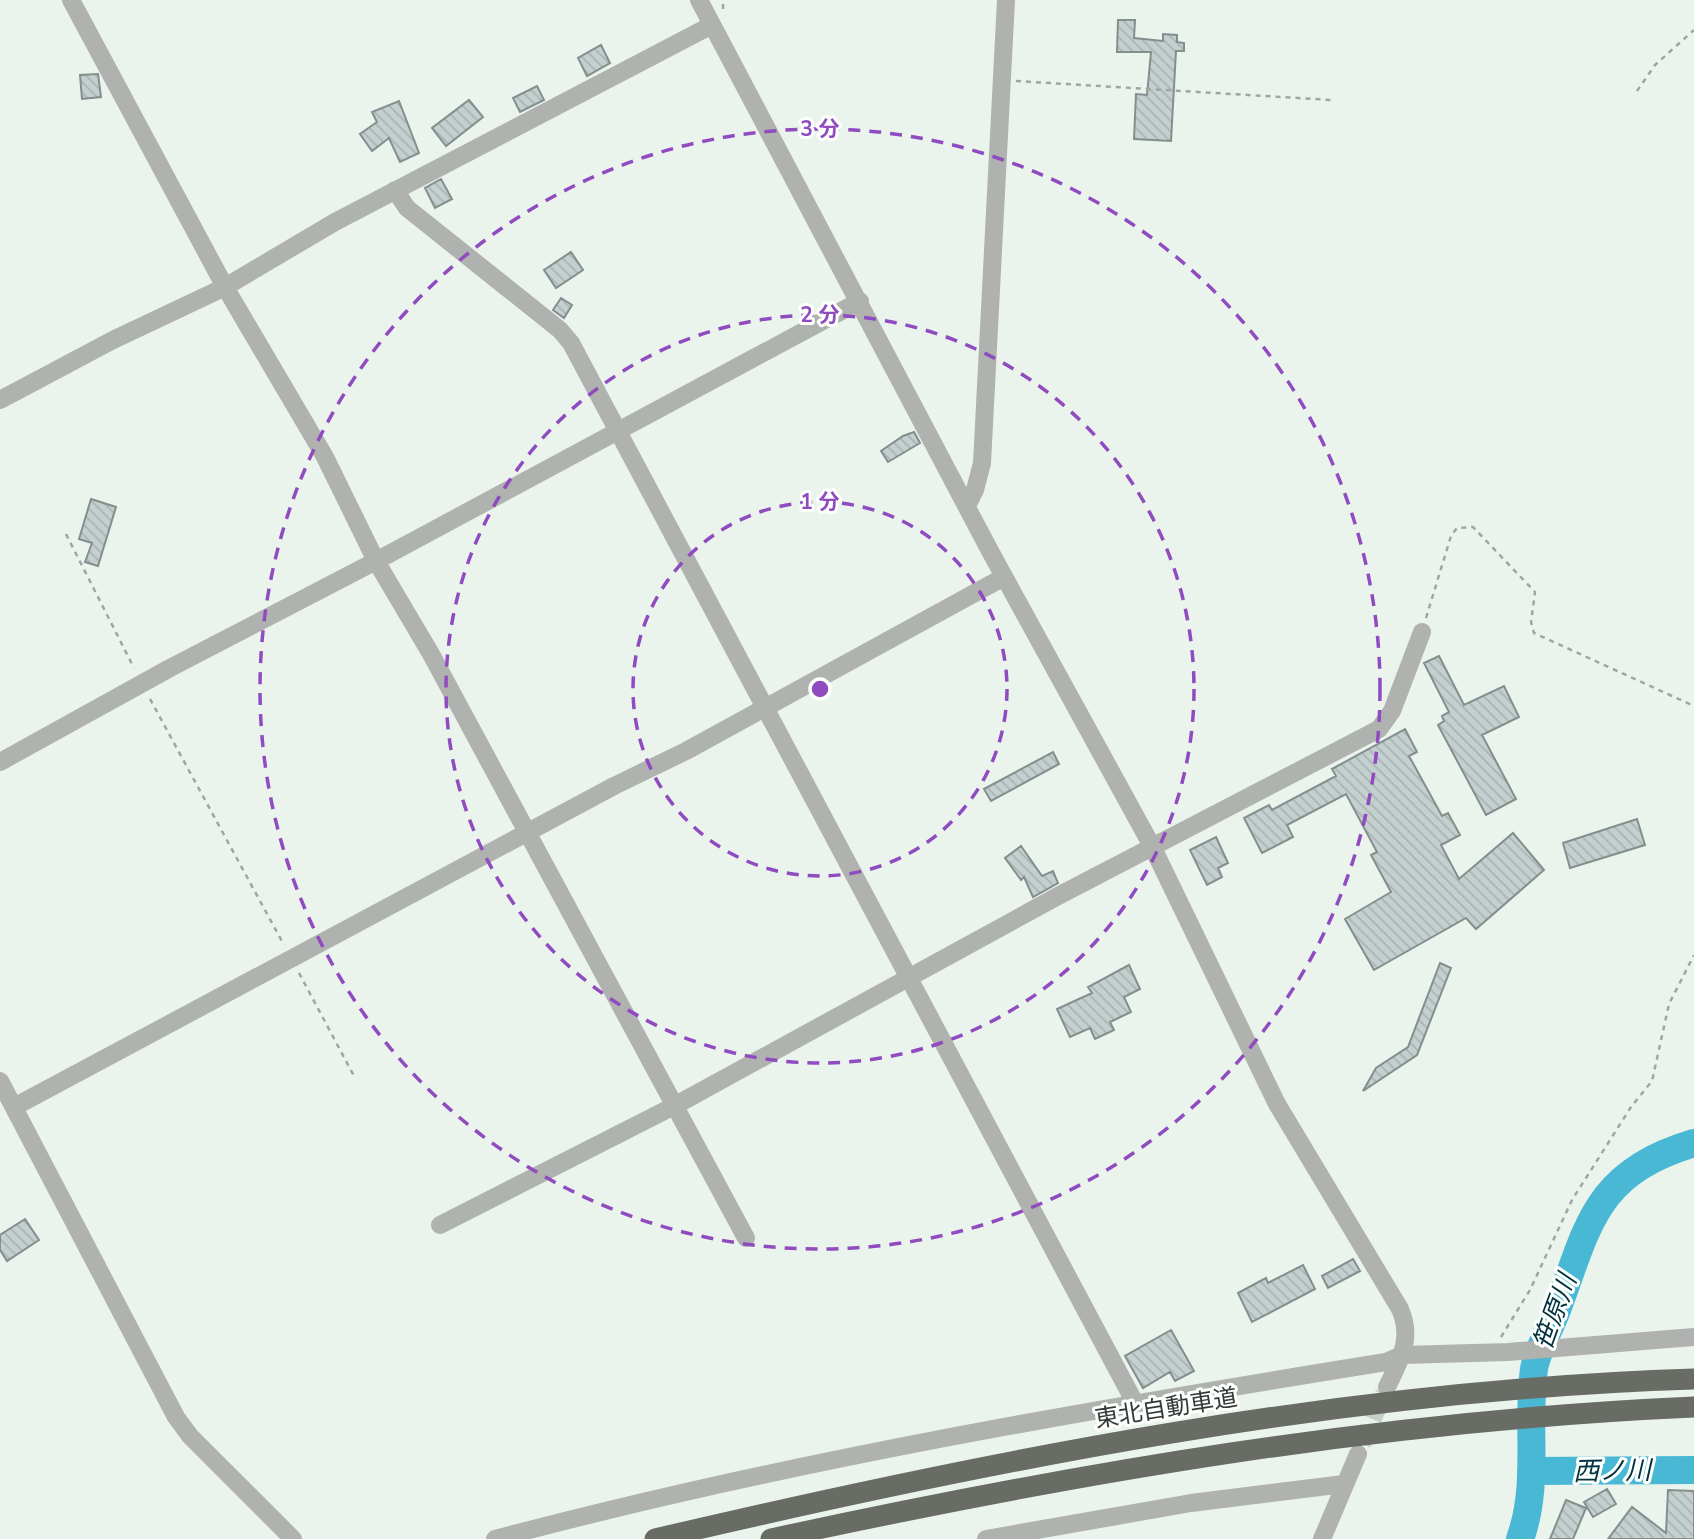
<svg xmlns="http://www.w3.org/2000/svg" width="1694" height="1539" viewBox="0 0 1694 1539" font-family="'Nunito Sans','Noto Sans JP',sans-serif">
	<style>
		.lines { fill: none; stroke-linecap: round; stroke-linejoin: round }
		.river { stroke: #49b8d5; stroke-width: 28 }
		.building { fill: url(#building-back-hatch); stroke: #838e8d; stroke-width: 2 }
		.street-tunnel { stroke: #c6cfc9; stroke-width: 18; stroke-dasharray: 18 9; stroke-linecap: butt }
		.path { stroke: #9fa6a1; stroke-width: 2.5; stroke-dasharray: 5 5; stroke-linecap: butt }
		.street { stroke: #b0b2af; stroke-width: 18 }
		.highway { stroke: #686c64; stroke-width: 21 }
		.ring { fill: none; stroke: #8f4bbf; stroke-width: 3.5; stroke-dasharray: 12 9 }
		.labels { text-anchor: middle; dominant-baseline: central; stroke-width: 6; stroke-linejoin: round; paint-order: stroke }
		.street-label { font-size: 24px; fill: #363a37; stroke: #fdfffd }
		.water-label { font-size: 26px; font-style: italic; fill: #00333f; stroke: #fdfffd }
		.centre { fill: #8f4bbf; stroke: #fdfffd; stroke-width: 3.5 }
		.ring-label { font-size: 21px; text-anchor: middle; font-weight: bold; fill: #8f4bbf; stroke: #fdfffd; stroke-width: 6; stroke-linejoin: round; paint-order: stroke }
	</style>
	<defs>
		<pattern id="building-back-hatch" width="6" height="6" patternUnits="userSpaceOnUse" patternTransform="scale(1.75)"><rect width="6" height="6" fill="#c4d0cf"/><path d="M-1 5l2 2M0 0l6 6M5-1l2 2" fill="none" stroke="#a9b3b2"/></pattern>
	</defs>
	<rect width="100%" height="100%" fill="#eaf4ed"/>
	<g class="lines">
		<path class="river" d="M1531,1471L1694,1470
			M1520,1539C1540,1485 1526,1425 1534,1369C1537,1350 1550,1329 1557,1310C1589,1223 1595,1173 1694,1143"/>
	</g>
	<path class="building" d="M1118,20H1135L1134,38L1163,41V34L1177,35V42L1184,43V51H1176L1171,141L1134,139L1136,94L1147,95L1151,52H1117Z
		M601,45L610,63L587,76L578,58Z
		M98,74L101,97L82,99L80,75Z
		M537,86L544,100L520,112L513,98Z
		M469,100L483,117L446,146L432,128Z
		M399,101L419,153L400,162L389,138L372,151L360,134L377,122L372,112Z
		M441,179L452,199L435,208L425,188Z
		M571,252L583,270L556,288L544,270Z
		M561,298L572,305L564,318L553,310Z
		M914,432L920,443L888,462L881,451L903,436Z
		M91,499L116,507L98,566L85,562L92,543L79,539Z
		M1439,656L1464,705L1504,686L1519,717L1482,735L1516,799L1486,815L1438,725L1444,721L1442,716L1449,712L1424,663Z
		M1405,729L1417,752L1409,756L1442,816L1448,813L1460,835L1441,845L1459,879L1513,833L1544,870L1476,929L1466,918L1374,970L1345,919L1391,892L1371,855L1377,852L1346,794L1287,825L1293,837L1262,853L1244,818L1269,805L1272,810L1336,776L1332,769Z
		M1053,752L1059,764L991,801L984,789Z
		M1637,819L1645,845L1570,868L1563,843Z
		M1216,837L1228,863L1218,868L1222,877L1207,885L1190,850Z
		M1021,846L1042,876L1053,871L1058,883L1033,897L1024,877L1021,880L1005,858Z
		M1440,963L1451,968L1417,1055L1363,1091L1376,1068L1408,1047Z
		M1129,965L1140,989L1124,997L1131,1012L1110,1022L1114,1030L1095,1039L1090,1028L1070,1037L1057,1009L1092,993L1088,987Z
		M25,1219L39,1240L7,1261L0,1250V1235Z
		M1353,1259L1360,1271L1328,1288L1322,1276Z
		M1303,1265L1315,1289L1252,1322L1238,1293L1266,1278L1268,1283Z
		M1171,1330L1194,1371L1175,1381L1170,1372L1143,1388L1125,1356Z
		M1607,1489L1616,1504L1593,1517L1584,1502Z
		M1668,1490L1694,1491V1539H1608L1632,1507L1666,1533Z
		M1566,1500L1586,1508L1573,1539H1550Z"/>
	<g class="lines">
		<path class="street-tunnel" d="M1362,1444L1384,1393"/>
		<path class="path" d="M723,9V0
			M1016,81L1331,100
			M1637,91L1655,65L1694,30
			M66,534L134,668
			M1426,618L1451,536L1457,528L1473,527L1535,592L1531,622L1534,633L1694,706
			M150,699L284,945
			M299,973L354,1076
			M1501,1337L1530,1290L1572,1200L1631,1107L1652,1081L1669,1004L1694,955"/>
		<path class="street" d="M71,0L225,287L325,457L376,561L431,654L746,1238
			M699,0L990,551L1153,848L1277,1104L1400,1309C1413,1339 1400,1360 1387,1387
			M395,190L407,208L560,330L571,343L1135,1403
			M0,400L113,340L225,287L335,222L712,25
			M967,506L975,490L982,463L1006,0
			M0,762L170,668L376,561L860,301
			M0,1081L176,1417L190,1436L293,1539
			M14,1107L614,786L686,751L1004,577
			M440,1225L676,1105L1058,896L1379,729L1392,711L1422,632
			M495,1539C788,1461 1087,1410 1386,1362L1402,1355L1508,1352L1694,1337
			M986,1539L1191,1503L1344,1484
			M1322,1539L1358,1454"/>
		<path class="highway" d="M655,1539C996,1459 1343,1390 1694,1379
			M771,1539C1080,1472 1378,1421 1694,1407"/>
	</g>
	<g class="ring">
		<circle cx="820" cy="689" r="187"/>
		<circle cx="820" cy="689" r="374"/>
		<circle cx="820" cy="689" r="560"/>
	</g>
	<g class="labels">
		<g class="street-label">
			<text transform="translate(1166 1408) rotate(-9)">東北自動車道</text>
		</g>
		<g class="water-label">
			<text transform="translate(1555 1312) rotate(-70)">笹原川</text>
			<text transform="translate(1612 1471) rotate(-1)">西ノ川</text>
		</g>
	</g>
	<circle cx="820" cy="689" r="10" class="centre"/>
	<g class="ring-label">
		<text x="820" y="136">3 分</text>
		<text x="820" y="322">2 分</text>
		<text x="820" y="509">1 分</text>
	</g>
</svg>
